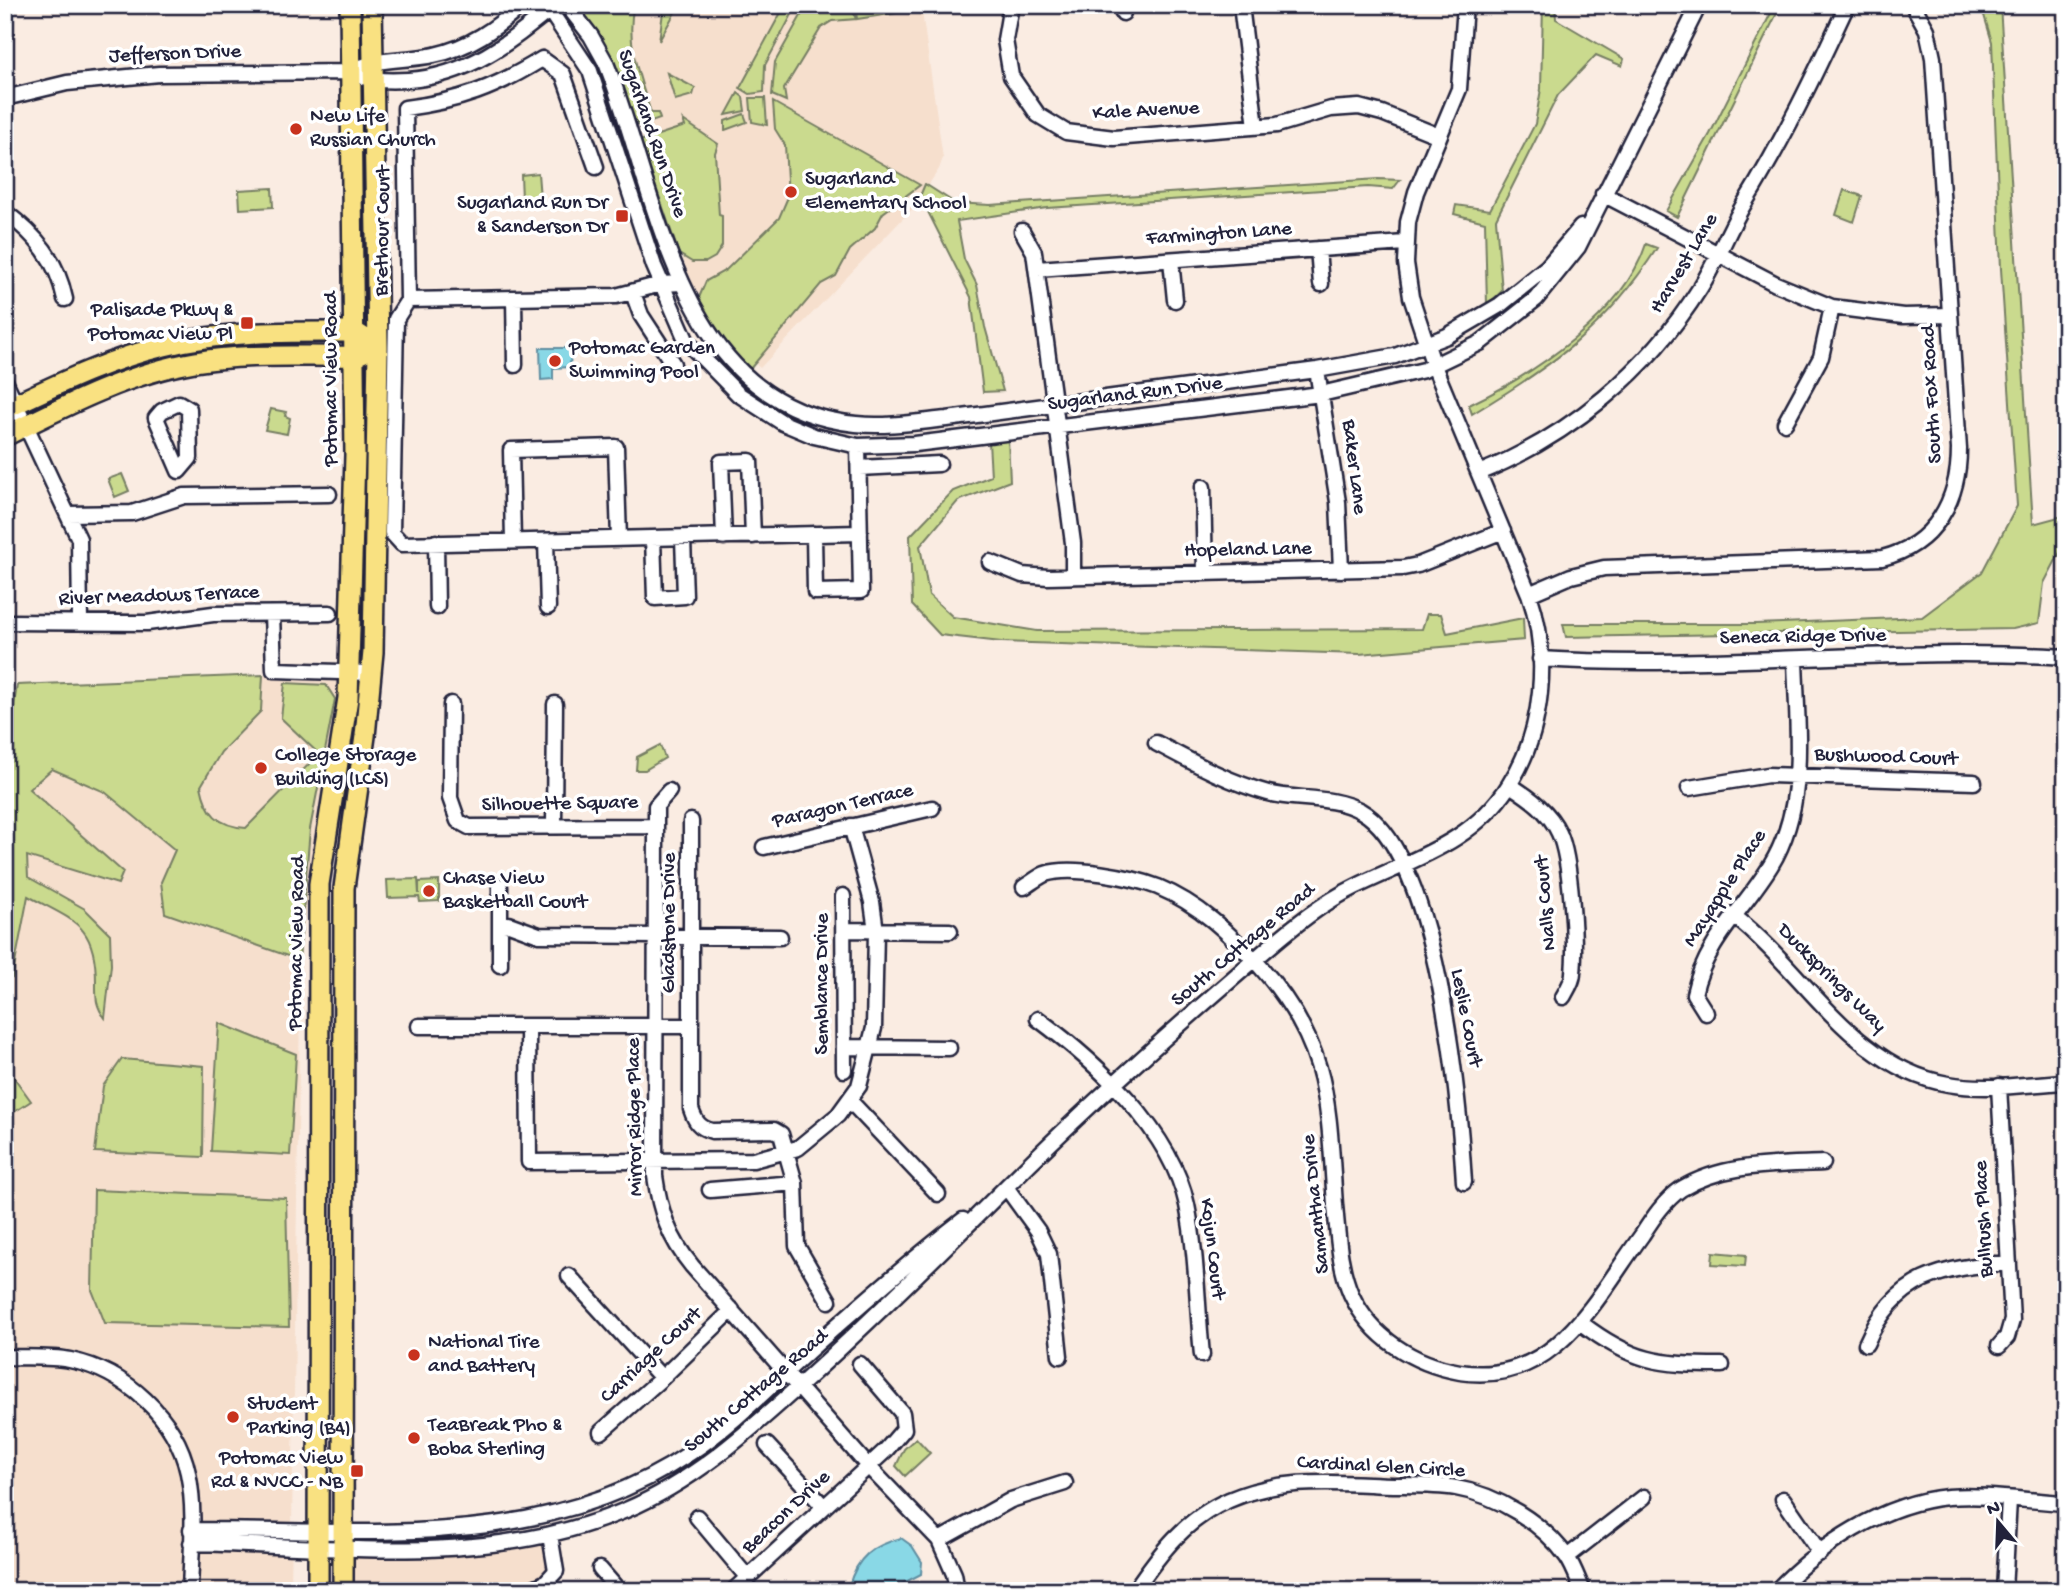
<svg xmlns="http://www.w3.org/2000/svg" width="2071" height="1596" viewBox="0 0 2071 1596" font-family="'Gochi Hand',sans-serif">
	<style>
		.built { fill: #f6dfcd }
		.green { fill: #cada8e; stroke: #767e64; stroke-width: 2 }
		.water { fill: #89d8e6; stroke: #608fa2; stroke-width: 2 }
		.lines { fill: none; stroke-linecap: round; stroke-linejoin: round }
		.minor-casing { stroke: #22223b; stroke-width: 19 }
		.major-casing { stroke: #22223b; stroke-width: 24 }
		.minor { stroke: #fff; stroke-width: 14 }
		.major { stroke: #f9e181; stroke-width: 19 }
		.poi-dot { fill: #c8321e; stroke: #fff; stroke-width: 2.5 }
		.labels { text-anchor: middle; dominant-baseline: central; stroke-width: 7; stroke-linejoin: round; paint-order: stroke }
		.street-label { font-size: 21px; fill: #22223b; stroke: #fff }
		.poi-label { font-size: 21px; fill: #22223b; stroke: #fff; text-anchor: start }
	</style>
	<rect width="100%" height="100%" fill="#faece2"/>
	<filter id="ink" filterUnits="userSpaceOnUse"><feTurbulence type="fractalNoise" baseFrequency=".0143" numOctaves="2"/><feDisplacementMap in="SourceGraphic" scale="14" xChannelSelector="R" yChannelSelector="G"/><feConvolveMatrix kernelMatrix="1 2 1 2 8 2 1 2 1" color-interpolation-filters="sRGB"/></filter>
	<g filter="url(#ink)">
		<path class="built" d="M582,5H921L943,158L939,169L913,208L760,368L725,337L690,280L629,96Z
			M263,675L345,677L301,940L291,1591H5V762L17,685Z
			M550,1535L557,1564L527,1591H343V1547Z"/>
		<path class="green" d="M577,5H634C625,42 640,78 651,113H658L660,119L640,126L632,121Z
			M664,5H679L659,41Z
			M785,5H797L765,65L764,92L750,94L740,88Z
			M807,5H850L856,19L832,21L821,28L784,89L786,101L772,95L775,62Z
			M855,5H910V11L857,19Z
			M1543,5H1555L1556,19L1624,59L1622,66L1596,55L1558,95L1496,219L1502,291L1487,305L1485,222L1454,214L1456,205L1490,210L1535,124L1541,89Z
			M1775,5H1781L1677,217L1666,211L1710,134Z
			M1981,5H2000L2033,524L2066,515V541L2044,583L2039,623L2013,629L1566,637L1563,624H1756L1922,617L1982,572L2017,506L2001,269L1992,42Z
			M667,73L695,88L693,95L675,100Z
			M738,93L743,97L745,111L726,115Z
			M750,98H765L767,125L752,122Z
			M773,102L920,185L883,213L875,228L850,250L836,276L821,284L750,369L727,347L698,300L706,281L726,270L779,218L788,197L785,145L775,129Z
			M744,114L747,122L725,130V121Z
			M683,120L718,144L715,153L719,215L722,216V246L715,257L706,262H692L679,254L640,141L685,126Z
			M538,173L540,198L522,199L521,175Z
			M1378,179L1400,180L1393,189L1368,187L1047,208L957,221L964,259L977,285L985,327L1003,391L983,392L971,297L920,196L925,184L955,203L990,205Z
			M272,188L273,207L240,209L239,190Z
			M1844,190L1862,196L1854,222L1836,215Z
			M1646,244L1657,248C1605,329 1552,366 1472,414L1469,405C1534,374 1623,315 1646,244Z
			M271,409L286,412L285,416L290,418L287,434L265,430Z
			M1008,438L1010,481L958,501L920,546L929,595L953,617L1037,631L1422,629L1427,614H1441L1447,633L1523,618L1524,640L1359,654L1001,642L940,635L912,605L910,536L953,491L991,476L989,442Z
			M122,474L129,491L115,497L108,479Z
			M263,675L261,711L221,752L201,786C206,813 218,826 246,828L319,754L281,718L285,683L326,685L335,699L310,829L299,960L165,913L161,882L175,850L105,792L52,769L29,789L123,872L118,884L27,856L28,877L85,909L110,934L111,965L105,1018C95,1005 96,997 96,982C96,924 74,921 28,896L12,979L9,898L5,896V762L17,685Z
			M660,745L665,758L645,770H636L637,757Z
			M418,879L419,894V882L439,881V901L420,902L419,897L388,898L387,880Z
			M219,1023L296,1054L290,1155L211,1151Z
			M122,1059L204,1066L203,1157L95,1152L103,1086Z
			M5,1065L31,1101L5,1118Z
			M94,1190L286,1198L289,1327L105,1323L92,1290Z
			M1713,1252L1746,1255L1745,1266L1712,1264Z
			M916,1438L930,1453L905,1476L896,1466L904,1449Z"/>
		<path class="water" d="M540,348H571L570,367L553,368V379L541,380Z
			M901,1538L912,1546L922,1562L921,1574L888,1591H851L849,1586C857,1557 872,1546 901,1538Z"/>
		<g class="lines">
			<g class="minor-casing">
				<path id="minor" d="M546,5L590,71L654,266L687,342L738,394L783,423L814,436L858,446L915,444L1321,394L1424,370L1480,343L1536,299L1578,247L1699,5
					M567,5L591,36L606,63C659,195 677,406 856,424C887,427 917,422 947,419L1317,370L1395,356L1447,336L1500,305L1547,267L1581,227
					M1011,5L1005,40L1011,76L1038,115L1066,132L1114,138L1277,125L1331,109L1359,107L1382,113L1439,136
					M1122,5L1123,13
					M1241,5L1256,127
					M349,72C382,56 400,62 434,55C469,48 496,28 523,5
					M5,98L67,83L159,74L349,72C370,81 385,81 408,80C469,76 510,42 556,5
					M596,167L563,74L542,59C495,88 460,101 405,108L408,300L396,319L392,533L402,544L860,533
					M1603,194L1776,284L1832,307L1903,316L1950,315
					M5,212C37,236 57,260 65,299
					M1022,231L1034,252L1073,543V576
					M1318,249L1321,284
					M1171,260L1175,300
					M1037,269L1405,243
					M633,293L641,315L673,364
					M514,298L515,365
					M408,300L616,296L661,284L682,283
					M1317,370L1338,502L1341,570
					M5,381L79,539L80,623
					M179,403L189,409L190,458L179,471L156,418L162,411Z
					M1785,423L1821,357L1832,307
					M859,468L939,464
					M1479,473C1570,436 1648,371 1700,288C1717,261 1728,231 1744,204C1783,141 1816,72 1847,5
					M1203,487L1205,572
					M68,514L132,513L184,496L329,494
					M814,534L815,592L861,591L858,446
					M724,537L721,462L750,461L753,536
					M653,538L655,598L685,596L683,539
					M513,541L511,450L616,447L619,539
					M546,541L548,607
					M436,542L437,607
					M990,562L1022,575L1048,577L1403,568L1418,565L1503,531
					M1529,594L1571,576L1604,568L1882,558C1935,545 1959,500 1959,449L1933,58L1927,30L1913,5
					M272,614L274,670L371,673
					M5,622L147,623L213,614L330,613
					M1540,659C1715,670 1891,646 2066,657
					M451,704L450,798L458,821L469,827L656,826
					M1156,743C1192,762 1228,782 1268,793C1299,801 1331,795 1361,811C1437,854 1459,1099 1464,1182
					M1510,785C1530,798 1549,811 1559,833C1571,858 1576,944 1573,973C1573,981 1567,990 1563,997
					M1689,788L1768,775L1974,782
					M669,791L656,806V826L655,1176C660,1212 669,1238 692,1266L868,1466L939,1540L954,1574L957,1591
					M691,821V1109C695,1121 699,1128 712,1131L774,1130L781,1134L795,1183L797,1246L829,1301
					M554,825L555,704
					M764,847L932,808
					M1024,887C1031,883 1038,877 1045,874C1071,865 1132,877 1158,887C1199,904 1228,932 1258,964C1331,1045 1328,1103 1335,1205C1338,1236 1339,1266 1351,1294C1371,1338 1414,1364 1460,1372C1555,1387 1596,1298 1642,1235C1653,1218 1664,1201 1681,1189C1723,1163 1776,1165 1823,1163
					M843,896L844,1070
					M1734,916C1805,971 1853,1068 1948,1084C1987,1091 2027,1084 2066,1082
					M500,925L509,924L539,935L780,937
					M844,930L950,931
					M500,965V886
					M1706,1013L1694,994C1705,942 1744,909 1771,865C1808,804 1797,729 1795,660
					M1038,1019C1096,1062 1171,1130 1187,1205C1197,1254 1197,1305 1202,1355
					M419,1026H691
					M528,1026L529,1162L753,1160L798,1148L838,1115L859,1086L874,1028L876,931L872,902L851,826
					M844,1047L949,1048
					M1999,1086L2012,1320L2007,1337L1999,1346
					M850,1101L938,1194
					M1006,1187L1038,1231L1049,1254L1060,1356
					M710,1190L795,1183
					M569,1276L662,1378
					M1581,1323C1632,1362 1659,1365 1722,1365
					M1866,1344C1895,1276 1942,1267 2009,1263
					M5,1357C27,1358 49,1356 70,1360C125,1371 176,1417 188,1473C196,1511 191,1552 190,1591
					M601,1432L662,1378L732,1310
					M767,1445L824,1507
					M1783,1499L1820,1553
					M697,1517L748,1578
					M191,1530C362,1529 541,1554 690,1453C731,1426 766,1390 802,1357C855,1309 907,1263 963,1220
					M939,1540L1011,1500L1065,1483
					M191,1543C336,1546 490,1568 626,1510C697,1480 751,1429 807,1379C876,1316 942,1251 1008,1185C1090,1103 1178,1025 1267,949C1294,926 1322,903 1355,887C1412,859 1473,843 1509,785C1544,731 1550,654 1529,594L1434,366L1411,297L1406,263L1408,222L1416,192L1459,89L1465,5
					M1567,1557L1644,1497
					M600,1569L619,1591
					M527,1591L545,1583L556,1571L550,1535
					M733,1591L886,1450L904,1429L902,1413L860,1364
					M1134,1591C1160,1553 1185,1519 1229,1500C1275,1480 1321,1482 1370,1484C1398,1486 1428,1484 1456,1488C1497,1495 1543,1523 1567,1557C1574,1567 1578,1580 1583,1591
					M1776,1591C1820,1545 1883,1503 1948,1497C1986,1494 2027,1501 2066,1503
					M2004,1591L2009,1500"/>
			</g>
			<g class="major-casing">
				<path id="major" d="M5,409C56,385 109,359 164,346C227,330 291,332 355,332L366,339
					M5,436C65,406 129,373 195,362C247,353 302,357 355,356L364,352
					M318,1591L319,884L348,698L355,455L350,5
					M343,1591L344,888L365,736L373,652L378,347L372,5"/>
			</g>
			<use href="#minor" class="minor"/>
			<use href="#major" class="major"/>
		</g>
	</g>
	<g class="poi-dot">
		<circle cx="296" cy="129" r="7"/>
		<circle cx="791" cy="192" r="7"/>
		<rect x="615" y="209" width="14" height="14" rx="3.5"/>
		<rect x="240" y="316" width="14" height="14" rx="3.5"/>
		<circle cx="555" cy="361" r="7"/>
		<circle cx="261" cy="768" r="7"/>
		<circle cx="429" cy="891" r="7"/>
		<circle cx="414" cy="1355" r="7"/>
		<circle cx="233" cy="1417" r="7"/>
		<circle cx="414" cy="1438" r="7"/>
		<rect x="350" y="1464" width="14" height="14" rx="3.5"/>
	</g>
	<g class="labels">
		<g class="street-label">
			<text transform="translate(175 55) rotate(-2)">Jefferson Drive</text>
			<text transform="translate(1146 112) rotate(-3)">Kale Avenue</text>
			<text transform="translate(651 134) rotate(71)">Sugarland Run Drive</text>
			<text transform="translate(384 231) rotate(-89)">Brethour Court</text>
			<text transform="translate(1219 235) rotate(-4)">Farmington Lane</text>
			<text transform="translate(1685 264) rotate(-59)">Harvest Lane</text>
			<text transform="translate(332 379) rotate(-90)">Potomac View Road</text>
			<text transform="translate(1933 394) rotate(-93)">South Fox Road</text>
			<text transform="translate(1135 395) rotate(-7)">Sugarland Run Drive</text>
			<text transform="translate(1353 467) rotate(83)">Baker Lane</text>
			<text transform="translate(1248 551) rotate(-1)">Hopeland Lane</text>
			<text transform="translate(159 597) rotate(-2)">River Meadows Terrace</text>
			<text transform="translate(1803 638) rotate(-1)">Seneca Ridge Drive</text>
			<text transform="translate(1886 758) rotate(2)">Bushwood Court</text>
			<text transform="translate(560 805) rotate(-1)">Silhouette Square</text>
			<text transform="translate(843 807) rotate(-13)">Paragon Terrace</text>
			<text transform="translate(1726 889) rotate(-57)">Mayapple Place</text>
			<text transform="translate(1547 903) rotate(-95)">Nalls Court</text>
			<text transform="translate(670 923) rotate(-90)">Gladstone Drive</text>
			<text transform="translate(298 943) rotate(-89)">Potomac View Road</text>
			<text transform="translate(1244 946) rotate(-40)">South Cottage Road</text>
			<text transform="translate(1831 979) rotate(45)">Ducksprings Way</text>
			<text transform="translate(823 984) rotate(-90)">Semblance Drive</text>
			<text transform="translate(1465 1018) rotate(79)">Leslie Court</text>
			<text transform="translate(636 1117) rotate(-91)">Mirror Ridge Place</text>
			<text transform="translate(1317 1204) rotate(-96)">Samantha Drive</text>
			<text transform="translate(1985 1219) rotate(-93)">Bullrush Place</text>
			<text transform="translate(1211 1249) rotate(83)">Kojun Court</text>
			<text transform="translate(652 1356) rotate(-43)">Carriage Court</text>
			<text transform="translate(757 1392) rotate(-40)">South Cottage Road</text>
			<text transform="translate(1381 1468) rotate(3)">Cardinal Glen Circle</text>
			<text transform="translate(787 1513) rotate(-43)">Beacon Drive</text>
		</g>
		<g class="poi-label">
			<text x="310" y="117">New Life<tspan x="310" dy="24">Russian Church</tspan></text>
			<text x="805" y="180">Sugarland<tspan x="805" dy="24">Elementary School</tspan></text>
			<text x="608" y="204" text-anchor="end">Sugarland Run Dr<tspan x="608" dy="24">&amp; Sanderson Dr</tspan></text>
			<text x="233" y="311" text-anchor="end">Palisade Pkwy &amp;<tspan x="233" dy="24">Potomac View Pl</tspan></text>
			<text x="569" y="349">Potomac Garden<tspan x="569" dy="24">Swimming Pool</tspan></text>
			<text x="275" y="756">College Storage<tspan x="275" dy="24">Building (LCS)</tspan></text>
			<text x="443" y="879">Chase View<tspan x="443" dy="24">Basketball Court</tspan></text>
			<text x="428" y="1343">National Tire<tspan x="428" dy="24">and Battery</tspan></text>
			<text x="247" y="1405">Student<tspan x="247" dy="24">Parking (B4)</tspan></text>
			<text x="428" y="1426">TeaBreak Pho &amp;<tspan x="428" dy="24">Boba Sterling</tspan></text>
			<text x="343" y="1459" text-anchor="end">Potomac View<tspan x="343" dy="24">Rd &amp; NVCC - NB</tspan></text>
		</g>
	</g>
	<rect width="2071" height="1596" fill="none" stroke="#fff" stroke-width="28"/>
	<rect x="14" y="14" width="2043" height="1568" fill="none" stroke="#22223b" stroke-width="2.5" filter="url(#ink)"/>
	<g transform="translate(1998 1522) rotate(341)" stroke="#ffffff" stroke-width="5" paint-order="stroke">
	<path d="M0-5L12 26L0 18L-12 26Z" fill="#22223b"/>
	<text y="-10" font-size="19" font-weight="bold" text-anchor="middle" fill="#22223b">N</text>
	</g>
</svg>
